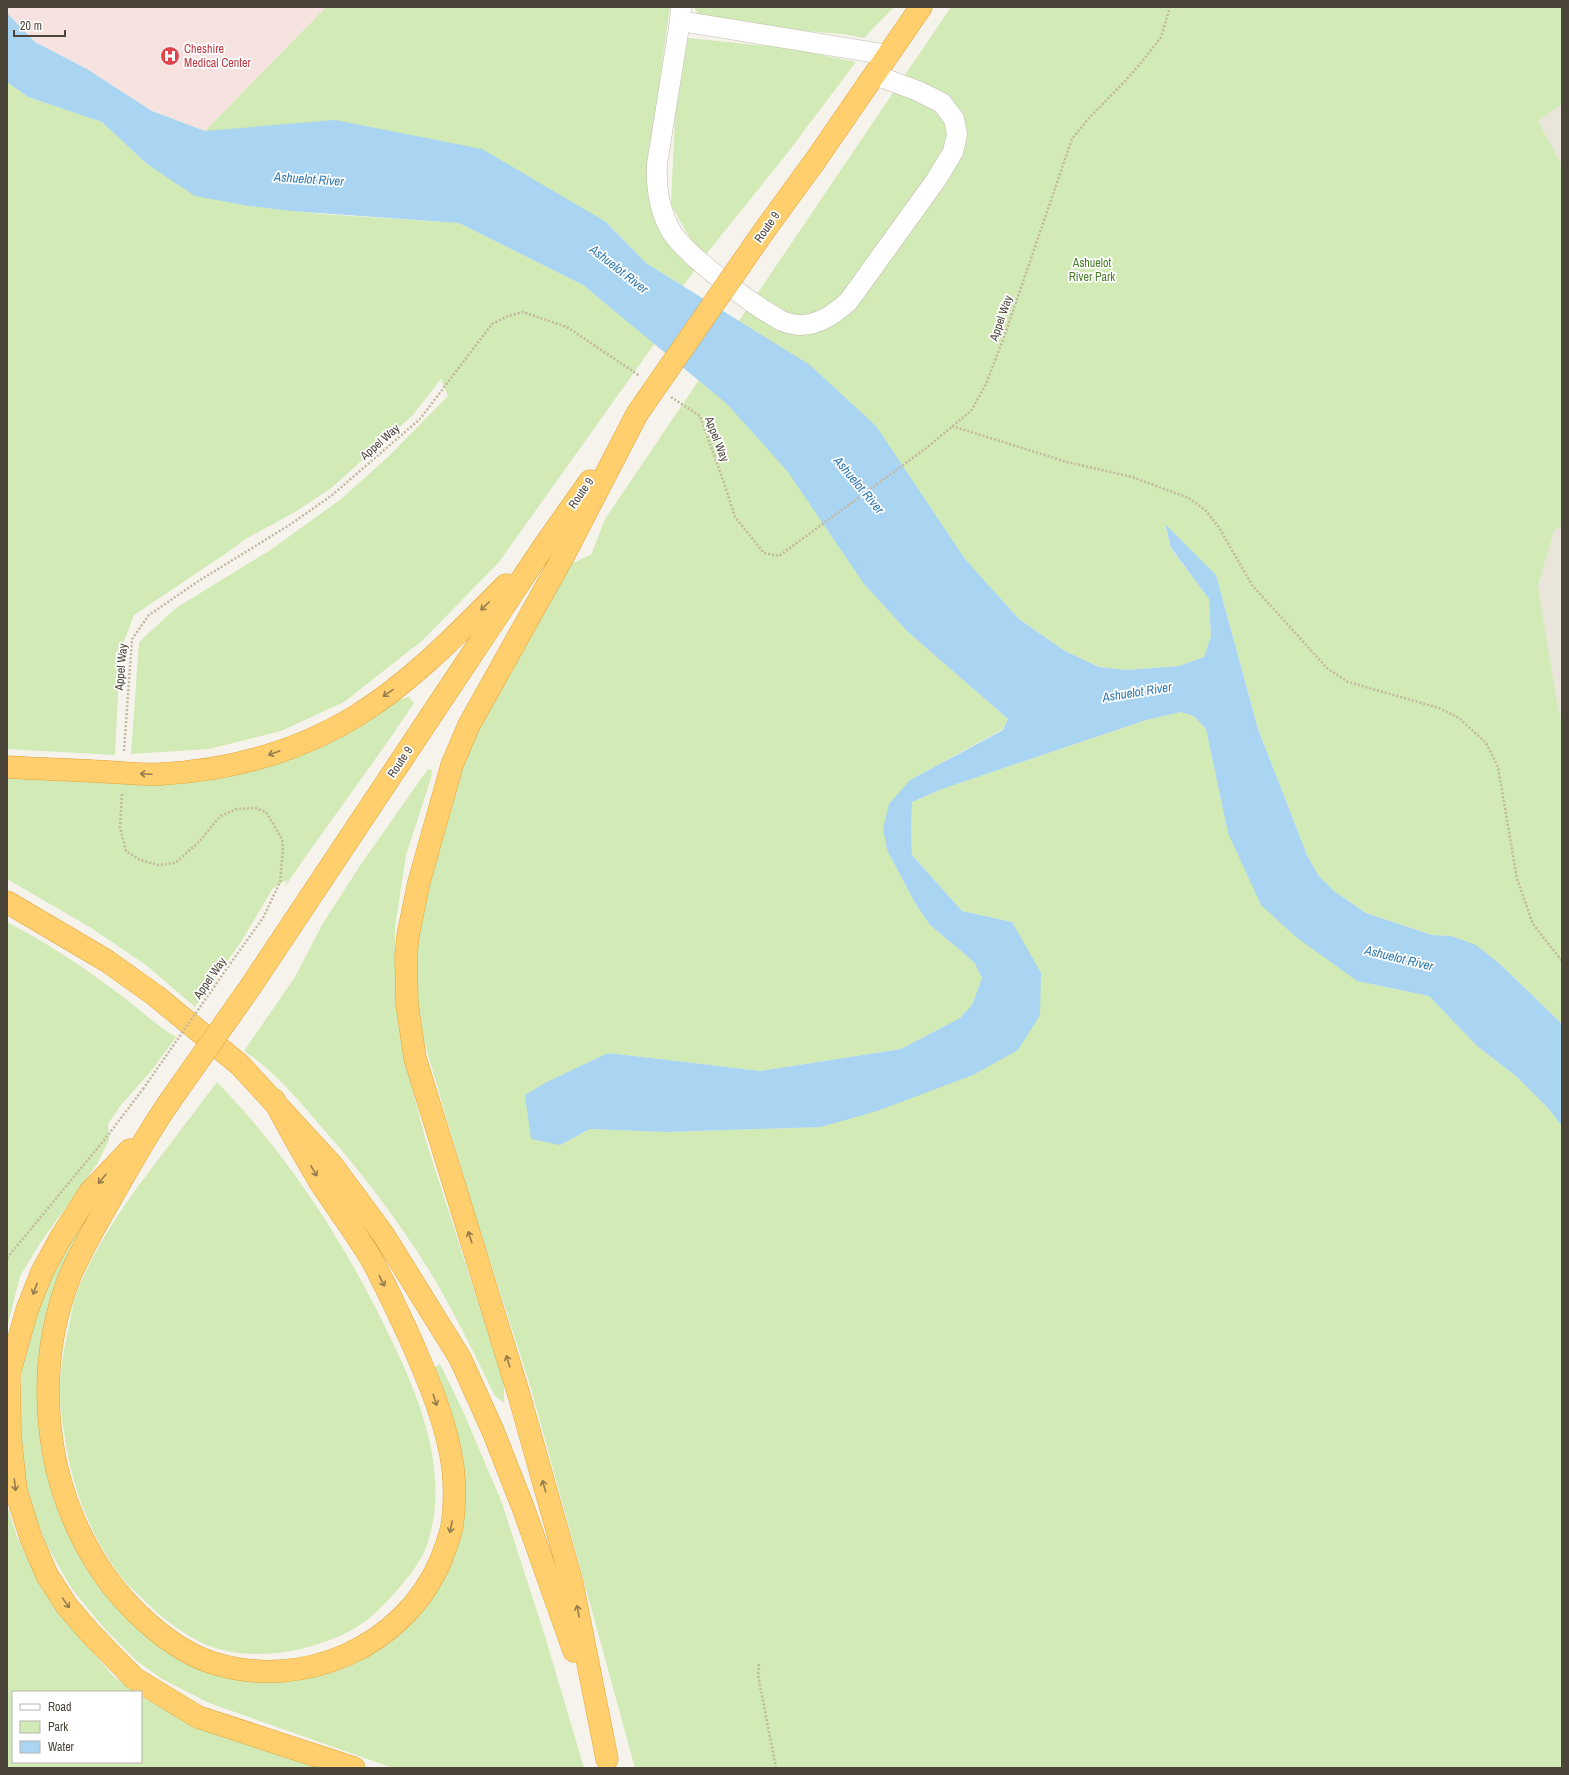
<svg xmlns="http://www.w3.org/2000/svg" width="1569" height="1775" viewBox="0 0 1569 1775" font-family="'Archivo Narrow',sans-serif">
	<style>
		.residential { fill: #eae5da }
		.medical { fill: #f6e3e0 }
		.green { fill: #d2eab5 }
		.water { fill: #a9d4f2 }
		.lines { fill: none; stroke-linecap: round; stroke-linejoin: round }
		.minor-casing { stroke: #c2bbae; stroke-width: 21 }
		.highway-casing { stroke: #e0a43c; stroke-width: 23 }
		.path { stroke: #c4b79f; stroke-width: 2.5; stroke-dasharray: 2 2; stroke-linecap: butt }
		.minor { stroke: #fff; stroke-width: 20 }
		.highway { stroke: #ffcf6e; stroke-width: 22 }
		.highway-bridge-casing { stroke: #e0a43c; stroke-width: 23; stroke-linecap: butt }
		.path-bridge { stroke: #c4b79f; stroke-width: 2.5; stroke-dasharray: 2 2; stroke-linecap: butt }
		.highway-bridge { stroke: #ffcf6e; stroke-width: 22 }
		.oneway { stroke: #937c4e }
		.labels { text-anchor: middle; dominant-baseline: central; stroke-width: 3.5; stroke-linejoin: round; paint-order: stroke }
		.health-label { font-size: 12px; fill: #be3a42; stroke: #fff; text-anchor: start }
		.street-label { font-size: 12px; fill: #4b4439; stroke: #fff }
		.park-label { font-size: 12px; fill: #4a7f2a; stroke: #fff }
		.water-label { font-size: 13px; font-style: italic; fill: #2e7ab2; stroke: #fff }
	</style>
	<rect width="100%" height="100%" fill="#f6f3ec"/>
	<path class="residential" d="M1562,104V166L1537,121Z
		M1562,525V718L1559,714L1538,586L1554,531Z"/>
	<path class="medical" d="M7,7H326L205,131L152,111L87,69L35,42L7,13Z"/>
	<path class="green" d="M326,7H670L650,150L649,190L663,236L697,267L683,286L646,263L606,222L205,131Z
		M694,7H894L864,38L843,34L739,26L698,14Z
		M951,7H1562V104L1538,121L1562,166V525L1554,531L1538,586L1559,714L1562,718V1024L1500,964L1451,936L1432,935L1366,913L1334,891L1318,875L1307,855L1258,729L1216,575L1165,525L1171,549L1209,599L1211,636L1204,658L1179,666L1126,670L1100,667L1065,651L1019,619L977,573L865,585L908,632L1008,719L1003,729L910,780L887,850L915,903L930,925L974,962L982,978L972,1005L960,1018L901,1049L761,1071L608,1053L560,1145L590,1129L667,1132L821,1127L973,1075L1012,922L962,911L912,855L911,830L912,802L942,789L1146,720L1181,712L1194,716L1206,729L1228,833L1357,981L1429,996L1477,1046L1516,1076L1548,1108L1562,1126V1768H635L530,1385L471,1202L419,1024L415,947L434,859L465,755L572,563L591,555L605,519Z
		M688,38L787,48L856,62L782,160L703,258L691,240L671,205L675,117Z
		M7,82L28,97L102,122L147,164L249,206L321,214L459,223L583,285L655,343L499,562L423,640L344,702L281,731L209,749L131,754L139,642L176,608L272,549L341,499L388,457L448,396L441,379L412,416L330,489L295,512L247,538L228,552L134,615L120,652L115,755L7,749Z
		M409,697L414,703C372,766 326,826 284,888L287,880L273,888L241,942L195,1007L146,965L88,926L7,879V773L158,780L382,708L400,699Z
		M428,769L432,770L431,778L406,855L395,927V992L399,1029L404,1057L426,1141L504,1383V1403L495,1396C475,1355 455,1314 432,1275C399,1221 360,1170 318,1123C296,1097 273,1070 244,1051L295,977L322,925L361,864Z
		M7,922C45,942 81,965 115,991C136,1006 154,1024 176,1037L152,1070L120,1106L108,1124L109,1140L97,1164L41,1242L20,1276L7,1328Z
		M217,1082C288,1155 345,1243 389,1335C420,1398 451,1474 427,1545C421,1561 410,1575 399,1588C375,1616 359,1630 324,1642C289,1655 245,1659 209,1646C187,1637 160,1617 144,1600C135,1591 125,1583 118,1573C88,1531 71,1484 64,1432C62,1418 59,1402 60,1388C60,1369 64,1349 68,1330C71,1319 72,1306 76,1295C91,1253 116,1217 142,1181C167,1148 192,1115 217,1082Z
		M87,1209L94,1213L66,1269L52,1476L148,1635L271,1678L393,1630L458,1508L430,1370L440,1364L463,1411L502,1503L544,1633L584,1768H393L209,1703L162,1679L137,1661L103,1627L72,1589L46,1544L35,1515L23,1473L19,1408L24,1345L47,1273Z
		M7,1505L17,1537L37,1578L67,1622L113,1676L135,1692H13V1762H141V1696L165,1710L329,1768H7Z"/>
	<path class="water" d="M7,13L35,42L87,69L152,111L205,131L335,120L482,149L606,222L646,263L810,365L876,426L965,559L1019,619L1065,651L1099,667L1126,670L1179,666L1204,657L1211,636L1209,599L1171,548L1165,524L1216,575L1258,729L1307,855L1318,875L1334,891L1366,913L1432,935L1451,936L1476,945L1500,964L1562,1024V1126L1548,1108L1516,1076L1477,1046L1429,996L1357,981L1296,937L1261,905L1228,833L1206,729L1194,716L1181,712L1146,720L942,789L912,802L911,830L912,855L962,911L1012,922L1041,973L1040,1015L1018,1050L973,1075L877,1111L821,1127L667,1132L590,1129L560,1145L531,1139L525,1095L547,1082L608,1053L761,1071L901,1049L960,1018L972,1005L982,978L974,962L930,925L915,903L887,850L883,829L889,804L910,780L1003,730L1008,719L908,632L864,584L788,472L727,404L583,285L459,223L291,211L249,206L195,196L147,164L102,122L28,97L7,82Z"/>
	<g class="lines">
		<g class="minor-casing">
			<path id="minor" d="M681,7L680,21L657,164C656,187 659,209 670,229C681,252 753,305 777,318C782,322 793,325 800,325C819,325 834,314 848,302L936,180L953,152L957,134L954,119L942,103L918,91L875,75
				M680,21L889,55"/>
		</g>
		<g class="highway-casing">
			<path id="highway" d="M764,231L815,161L921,7
				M7,767C41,769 75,770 110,772C127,773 144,775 161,774C229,770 297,752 356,716C413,681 459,632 506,585
				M7,902L107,961L156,996L240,1065L332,1165L383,1234L460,1358L493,1431L524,1510L574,1651
				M251,986L542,549L590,481
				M170,1101C149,1131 132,1162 114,1193C99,1220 82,1248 70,1276C32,1373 44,1486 103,1573C127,1608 171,1650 213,1663C303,1691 404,1647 441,1560C445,1549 450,1537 452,1526C455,1507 455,1487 453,1468C447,1423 428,1379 410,1338C398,1312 386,1286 372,1260C356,1233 337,1208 320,1182C304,1155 289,1128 274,1100
				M130,1150L90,1192L60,1239L42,1272L27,1310L9,1374L10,1436L16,1491L31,1538L47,1575L67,1606L91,1634L134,1678L198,1717L354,1768
				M607,1759L572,1583L519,1395L415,1058L407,1004L406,956L408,935L419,882L452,765L469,725L564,555L637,414"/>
		</g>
		<path class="path" d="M671,397L700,416L725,486L735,517L764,553L779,556L925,449L971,411L986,384L1003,340L1072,139L1089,118L1126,80L1145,58L1161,37L1170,7
			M952,426L1067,462L1132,477L1189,498L1206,511L1218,526L1252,585L1327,668L1348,682L1439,708L1459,718L1486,743L1498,767L1517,879L1533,924L1562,961
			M124,751L132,639L149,615L197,582L291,524L331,496L420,419L492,324L508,316L523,312L567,327L640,376
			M122,794L120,827L126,851L140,860L158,865L175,863L200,841L215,822L221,816L236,809L255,808L266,812L282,839L283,848L280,882L263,918L230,964
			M7,1258L105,1139L143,1089
			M759,1664L758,1675L776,1768"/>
		<use href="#minor" class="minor"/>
		<use href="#highway" class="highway"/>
		<g class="highway-bridge-casing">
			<path id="highway-bridge" d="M637,414L764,231
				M170,1101L251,986"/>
		</g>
		<path class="path-bridge" d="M143,1089L230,964"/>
		<use href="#highway-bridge" class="highway-bridge"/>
	</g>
	<defs><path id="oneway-shaft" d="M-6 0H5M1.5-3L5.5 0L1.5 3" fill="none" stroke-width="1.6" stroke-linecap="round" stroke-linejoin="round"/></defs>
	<g class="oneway">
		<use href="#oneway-shaft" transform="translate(485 606) rotate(135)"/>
		<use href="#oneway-shaft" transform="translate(388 693) rotate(145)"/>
		<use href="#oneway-shaft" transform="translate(274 753) rotate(160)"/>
		<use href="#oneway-shaft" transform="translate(146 774) rotate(-177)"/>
		<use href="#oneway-shaft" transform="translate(314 1171) rotate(60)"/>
		<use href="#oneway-shaft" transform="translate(102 1179) rotate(131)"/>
		<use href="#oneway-shaft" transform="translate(470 1237) rotate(-108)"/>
		<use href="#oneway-shaft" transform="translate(382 1281) rotate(63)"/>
		<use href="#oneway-shaft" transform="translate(35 1289) rotate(111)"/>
		<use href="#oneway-shaft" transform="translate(508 1361) rotate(-107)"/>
		<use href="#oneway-shaft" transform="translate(435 1400) rotate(72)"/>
		<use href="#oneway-shaft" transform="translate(15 1485) rotate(83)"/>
		<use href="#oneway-shaft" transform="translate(544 1486) rotate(-106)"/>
		<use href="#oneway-shaft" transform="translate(451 1527) rotate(101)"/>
		<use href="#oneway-shaft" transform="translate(66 1603) rotate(55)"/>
		<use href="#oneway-shaft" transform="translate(578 1611) rotate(-101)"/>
	</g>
	<defs>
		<g id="hospital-disc" transform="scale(1)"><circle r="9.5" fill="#e0444e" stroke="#fff"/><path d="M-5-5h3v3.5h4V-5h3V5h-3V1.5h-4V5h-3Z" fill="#fff"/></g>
	</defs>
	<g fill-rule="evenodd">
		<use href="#hospital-disc" x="170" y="56"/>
	</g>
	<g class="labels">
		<g class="health-label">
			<text x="184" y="49">Cheshire<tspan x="184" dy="14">Medical Center</tspan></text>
		</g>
		<g class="street-label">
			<text transform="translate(767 227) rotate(-55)">Route 9</text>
			<text transform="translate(1001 318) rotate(-71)">Appel Way</text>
			<text transform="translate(717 439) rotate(69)">Appel Way</text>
			<text transform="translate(380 442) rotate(-41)">Appel Way</text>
			<text transform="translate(581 493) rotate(-55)">Route 9</text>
			<text transform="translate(121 667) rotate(-85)">Appel Way</text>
			<text transform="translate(400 762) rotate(-56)">Route 9</text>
			<text transform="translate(210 978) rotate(-55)">Appel Way</text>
		</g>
		<g class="park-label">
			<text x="1092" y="263">Ashuelot<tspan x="1092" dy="14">River Park</tspan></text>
		</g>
		<g class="water-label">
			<text transform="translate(309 179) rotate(4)">Ashuelot River</text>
			<text transform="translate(619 269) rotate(38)">Ashuelot River</text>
			<text transform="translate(859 485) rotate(50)">Ashuelot River</text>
			<text transform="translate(1137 692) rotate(-9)">Ashuelot River</text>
			<text transform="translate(1399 958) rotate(14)">Ashuelot River</text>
		</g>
	</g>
	<rect width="1569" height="1775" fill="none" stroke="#4b4439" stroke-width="16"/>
	<rect x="12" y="1691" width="130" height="72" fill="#ffffff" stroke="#b7b4b0"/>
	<rect x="20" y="1704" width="20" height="6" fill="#ffffff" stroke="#b7b4b0"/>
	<text x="48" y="1711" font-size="12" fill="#4b4439">Road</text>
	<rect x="20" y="1721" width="20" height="12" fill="#d2eab5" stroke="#b7b4b0"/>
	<text x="48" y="1731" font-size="12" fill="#4b4439">Park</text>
	<rect x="20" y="1741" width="20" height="12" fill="#a9d4f2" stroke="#b7b4b0"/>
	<text x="48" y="1751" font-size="12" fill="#4b4439">Water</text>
	<path d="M14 30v6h51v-6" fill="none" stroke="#4b4439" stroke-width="2"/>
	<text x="20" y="30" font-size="12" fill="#4b4439" stroke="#ffffff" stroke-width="3" paint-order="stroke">20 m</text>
</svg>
